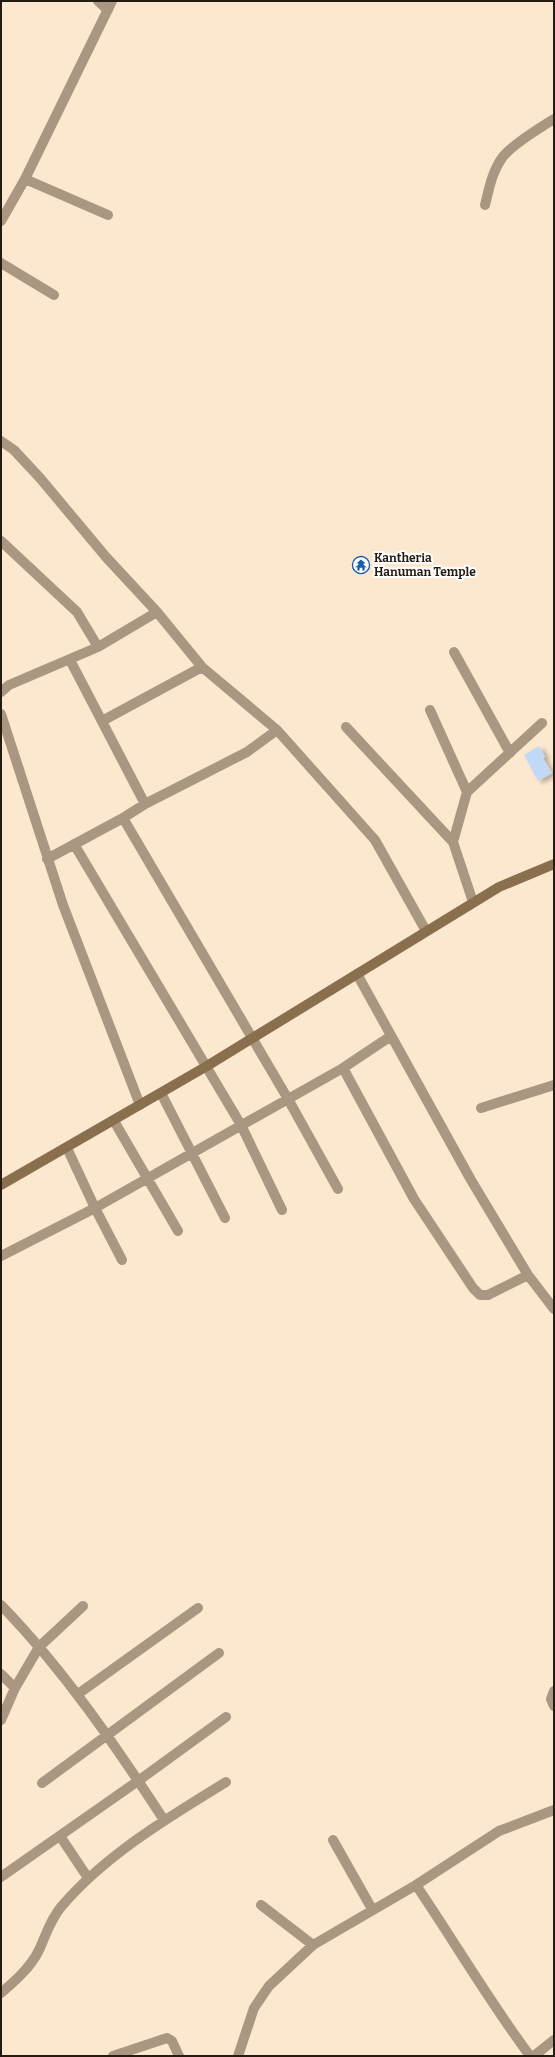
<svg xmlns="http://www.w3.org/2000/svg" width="555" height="2057" viewBox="0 0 555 2057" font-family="Bitter,serif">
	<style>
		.building { fill: #c2d8f7; filter: url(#shadow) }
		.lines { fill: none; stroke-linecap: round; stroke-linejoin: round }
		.minor { stroke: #aa9781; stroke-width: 10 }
		.secondary { stroke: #8a6f4f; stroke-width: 10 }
		.labels { text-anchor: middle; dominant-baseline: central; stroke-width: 4; stroke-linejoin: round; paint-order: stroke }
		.poi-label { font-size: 12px; font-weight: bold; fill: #251c11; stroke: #fff; text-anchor: start }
	</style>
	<defs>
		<filter id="shadow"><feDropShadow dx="4.5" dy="2.5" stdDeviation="2" flood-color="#0004"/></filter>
	</defs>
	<rect width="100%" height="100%" fill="#fce7cf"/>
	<path class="building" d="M539,746L545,757L543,758L552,773L538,781L524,755Z"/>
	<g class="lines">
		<path class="minor" d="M98,1L108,10
			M25,179L108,215
			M485,205C489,189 492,172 502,158C510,146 541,127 554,119
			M1,221L25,179L112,1
			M1,263L54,295
			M1,441L14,450L40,478L106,557L157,612L202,667L277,730L375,840L426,931
			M1,541L77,612L98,647
			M454,652L510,753
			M70,660L145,804
			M1,692L9,685L98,647L157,612
			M430,710L467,792
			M1,714L63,905L140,1105
			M102,721L202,667
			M346,727L453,842L473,902
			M123,818L288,1099L338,1189
			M453,842L467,792L542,723
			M74,844L241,1125L282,1210
			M47,859L123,818L145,804L247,752L277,730
			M357,974L471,1180L528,1275L554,1309
			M343,1068L414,1199L473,1288L480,1295H488L528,1275
			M161,1093L225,1218
			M481,1108L554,1085
			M114,1121L178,1231
			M67,1148L95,1208L122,1260
			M1,1256L95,1208L343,1068L391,1036
			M1,1605C64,1670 115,1745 164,1820
			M1,1674L15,1688
			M554,1691L551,1699L554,1706
			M78,1694L198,1608
			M1,1720L15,1688L39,1647L83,1606
			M42,1783L219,1653
			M60,1836L88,1878
			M333,1840L372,1909
			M1,1877L138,1781L226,1717
			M416,1885C454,1941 489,2001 530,2056
			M261,1905L313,1945
			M1,1993C15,1981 31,1967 39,1950C46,1935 50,1920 61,1907C105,1855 169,1817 226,1782
			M113,2056L167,2038L172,2041L179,2056
			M238,2056L254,2008L269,1986L313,1945L416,1885L499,1831L554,1810
			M534,2056L554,2040"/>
		<path class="secondary" d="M1,1185L207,1066L499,887L554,864"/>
	</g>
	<defs>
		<g id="temple-ring" transform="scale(0.9)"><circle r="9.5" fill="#fff" stroke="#1b5cad" stroke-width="1.5"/><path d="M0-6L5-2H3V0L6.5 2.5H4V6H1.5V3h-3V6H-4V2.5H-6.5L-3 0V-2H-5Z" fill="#1b5cad"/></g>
	</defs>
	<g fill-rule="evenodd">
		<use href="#temple-ring" x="361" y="565"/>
	</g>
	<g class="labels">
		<g class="poi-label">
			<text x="374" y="558">Kantheria<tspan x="374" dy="14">Hanuman Temple</tspan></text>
		</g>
	</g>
	<rect width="555" height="2057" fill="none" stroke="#251c11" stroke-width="4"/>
</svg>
